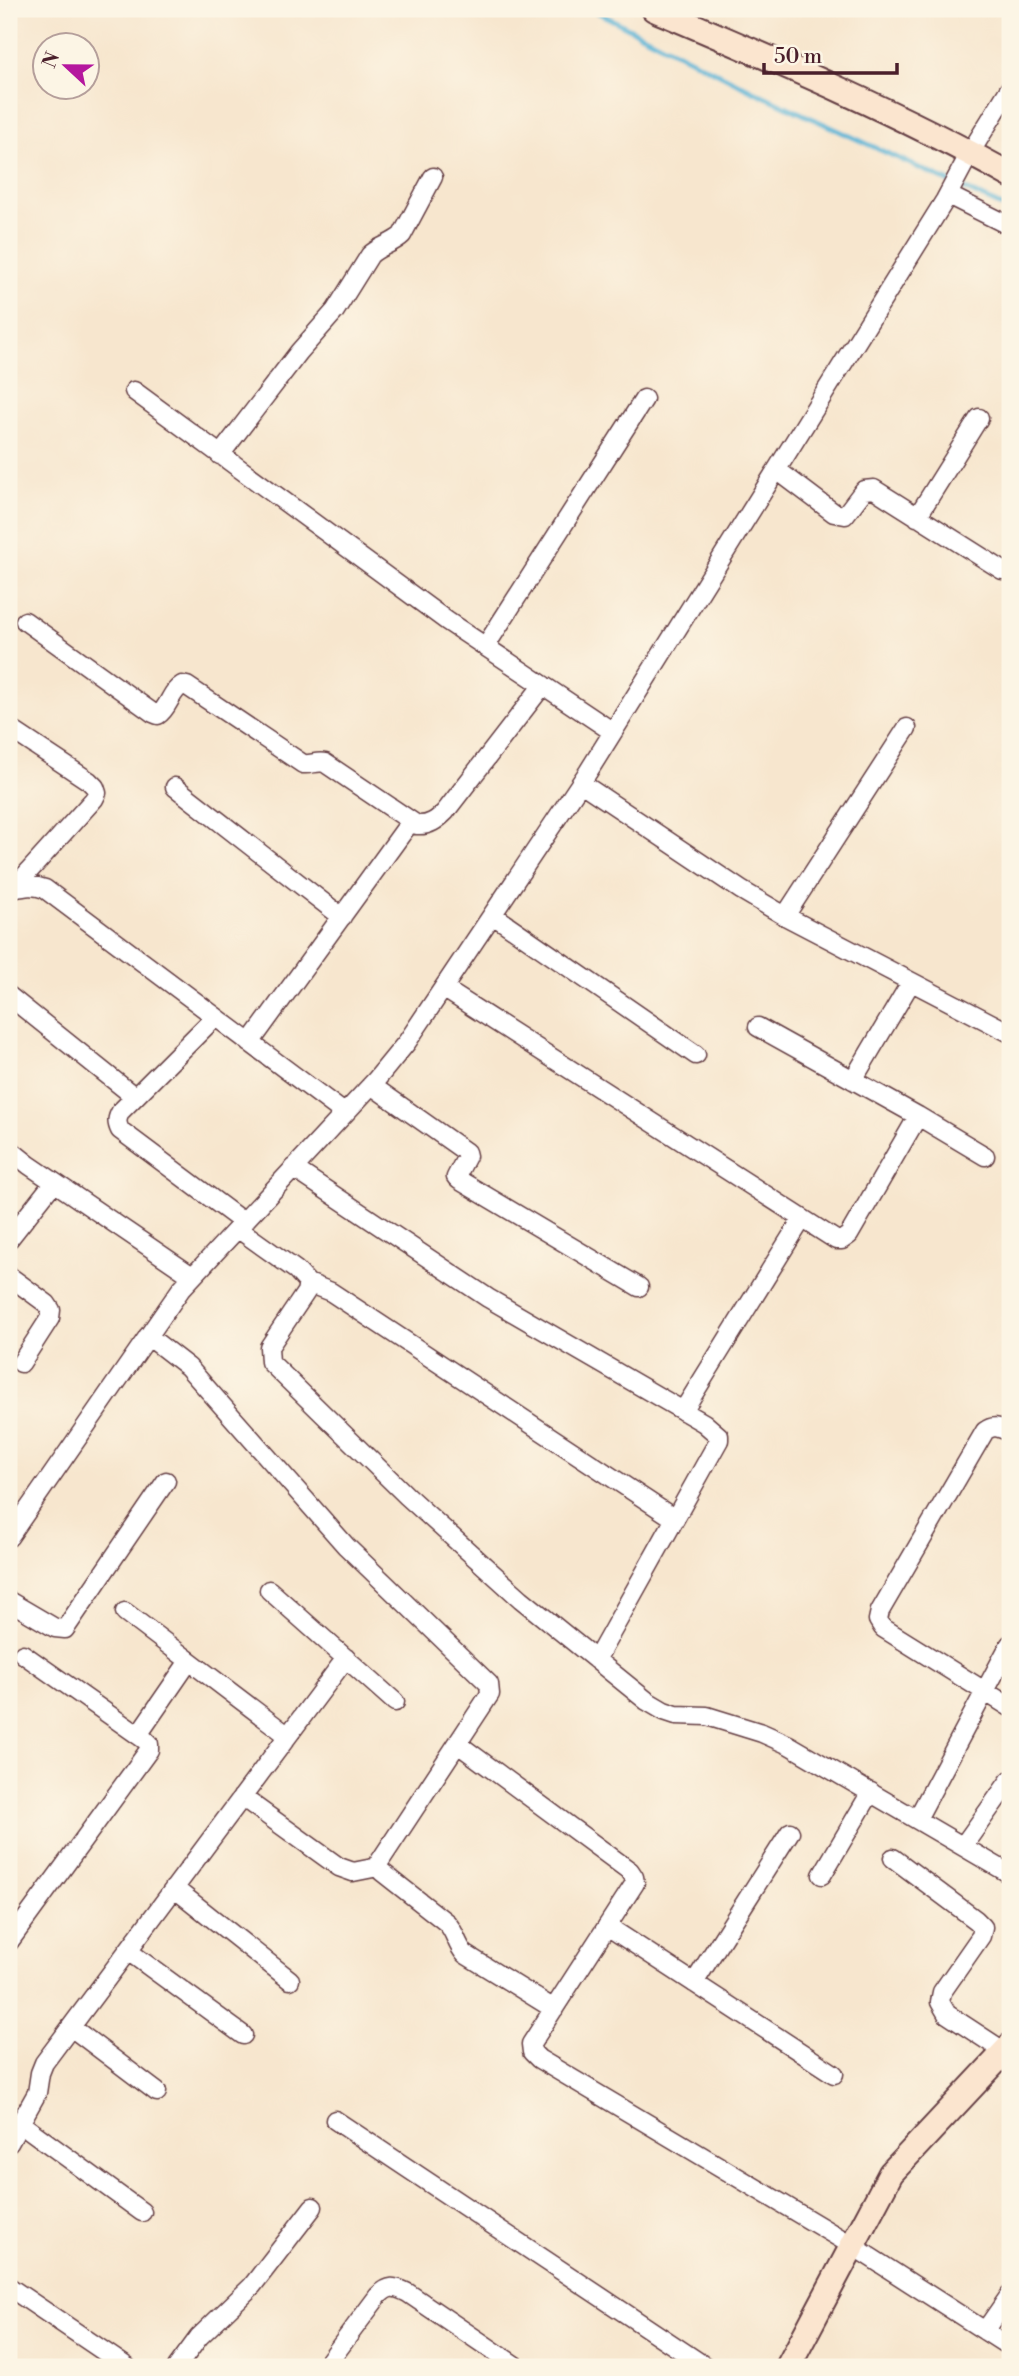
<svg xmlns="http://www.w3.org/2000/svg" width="1019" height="2376" viewBox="0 0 1019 2376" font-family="'Libre Bodoni',serif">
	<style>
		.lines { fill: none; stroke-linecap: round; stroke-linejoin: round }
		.stream { stroke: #57b2d5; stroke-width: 5 }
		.street-casing { stroke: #643d43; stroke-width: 21 }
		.secondary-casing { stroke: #643d43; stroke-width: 28 }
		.street { stroke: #fff; stroke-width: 18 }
		.secondary { stroke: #fbe5cf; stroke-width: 24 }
	</style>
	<rect width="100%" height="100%" fill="#fcf5e5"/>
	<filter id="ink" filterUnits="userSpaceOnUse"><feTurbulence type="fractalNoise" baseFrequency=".0143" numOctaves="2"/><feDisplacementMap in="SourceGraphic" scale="14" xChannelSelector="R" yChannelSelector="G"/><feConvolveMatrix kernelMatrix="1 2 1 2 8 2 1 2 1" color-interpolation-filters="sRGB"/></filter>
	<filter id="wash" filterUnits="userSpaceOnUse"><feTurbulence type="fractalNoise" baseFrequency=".00686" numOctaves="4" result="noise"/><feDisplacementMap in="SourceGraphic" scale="28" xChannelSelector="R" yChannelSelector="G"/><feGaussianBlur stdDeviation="1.57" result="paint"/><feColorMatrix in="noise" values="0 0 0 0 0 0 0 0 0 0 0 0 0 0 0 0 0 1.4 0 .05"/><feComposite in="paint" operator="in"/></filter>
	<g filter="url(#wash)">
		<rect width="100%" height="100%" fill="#f7e6ce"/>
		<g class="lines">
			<path class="stream" d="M591,9L753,91L1010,210"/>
		</g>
	</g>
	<g filter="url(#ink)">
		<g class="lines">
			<g class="street-casing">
				<path id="street" d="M948,195L1010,226
					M134,391L447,621L613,732
					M220,455L299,352L335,311L370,255C379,246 393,244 402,235L433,177
					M777,470L834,513L845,515L864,490L874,489L1002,570
					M917,517L979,418
					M25,621L153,713L158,715C169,708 170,692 182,685L187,686L303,764C311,765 317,761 325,763L417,825C429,826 437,820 445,812L543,685
					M485,647L644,399
					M9,728L89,781L95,787L97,793L94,799L11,891
					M581,783L741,890L785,916L1010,1033
					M175,787L342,917
					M9,890C23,887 31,884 45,889L344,1113
					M493,915L696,1055
					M785,916L907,728
					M443,988L836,1240H842L849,1235L918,1116
					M9,996L135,1097
					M215,1017L121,1111C117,1118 116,1122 120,1130L243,1222
					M758,1027L918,1116L985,1156
					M250,1043L411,821
					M853,1080L911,982
					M371,1085L466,1152L467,1156L456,1177L459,1180L639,1287
					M9,1149L29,1165L192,1276
					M293,1168L488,1298L704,1423L719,1436V1440L596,1660
					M237,1228L296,1270L308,1283L306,1292L269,1347L270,1362L407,1496L521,1599L647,1701L664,1711L676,1715L707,1716L762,1733L789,1745L1010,1874
					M9,1239L54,1182
					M9,1276L47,1304L51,1310L50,1318L21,1363
					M308,1283L331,1292L675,1519
					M148,1336L188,1367L346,1546L489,1684L490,1694L380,1861L378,1867L382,1872L447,1923C456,1933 456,1944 465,1954L554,2009
					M683,1411L802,1219
					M1010,1432C1000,1428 994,1424 985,1431L880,1611L878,1620L883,1628L1010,1707
					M9,1537L181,1289L376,1080L407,1042L588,772L945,200L970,153L1010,88
					M269,1590L395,1702
					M9,1601L55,1628L65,1629L166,1481
					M125,1612L287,1735
					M138,1735L189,1661
					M458,1744L630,1871L634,1877L635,1883L531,2044L532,2052L539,2059L853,2246L1010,2347
					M242,1797L339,1867L353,1872L378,1867
					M917,1819L1010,1644
					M963,1846L1010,1780
					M893,1858L976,1920L983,1927L981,1936L942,1992L940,2002L947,2014L1005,2052
					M822,1875L871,1792
					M174,1888L290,1980
					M607,1926L834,2074
					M9,1942L149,1750V1744L145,1740L23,1654
					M128,1951L243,2035
					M694,1983L790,1832
					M71,2027L157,2092
					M335,2120L706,2367
					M20,2123L142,2212
					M9,2143L37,2093L40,2073L44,2063L346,1658
					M9,2287L127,2367
					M985,2331L1010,2295
					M177,2367L199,2337L252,2286L313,2207
					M325,2367L378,2296C389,2285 394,2286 408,2293L517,2367"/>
			</g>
			<g class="secondary-casing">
				<path id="secondary" d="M654,9C774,60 896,111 1010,175
					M788,2367L891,2173L1010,2046"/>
			</g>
			<use href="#street" class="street"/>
			<use href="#secondary" class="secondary"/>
		</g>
	</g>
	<rect width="1019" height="2376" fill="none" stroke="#fcf5e5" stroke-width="35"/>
	<g transform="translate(66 66) rotate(292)"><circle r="33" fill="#fcf5e5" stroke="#b59f9b" stroke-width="2"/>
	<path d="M0-5L12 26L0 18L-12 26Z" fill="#b5179e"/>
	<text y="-10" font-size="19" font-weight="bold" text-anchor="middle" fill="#4a1f2b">N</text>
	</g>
	<path d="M764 63v10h133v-10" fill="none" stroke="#4a1f2b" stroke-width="3.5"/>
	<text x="774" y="63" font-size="21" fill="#4a1f2b" stroke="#fcf5e5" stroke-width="5" paint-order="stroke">50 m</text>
</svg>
